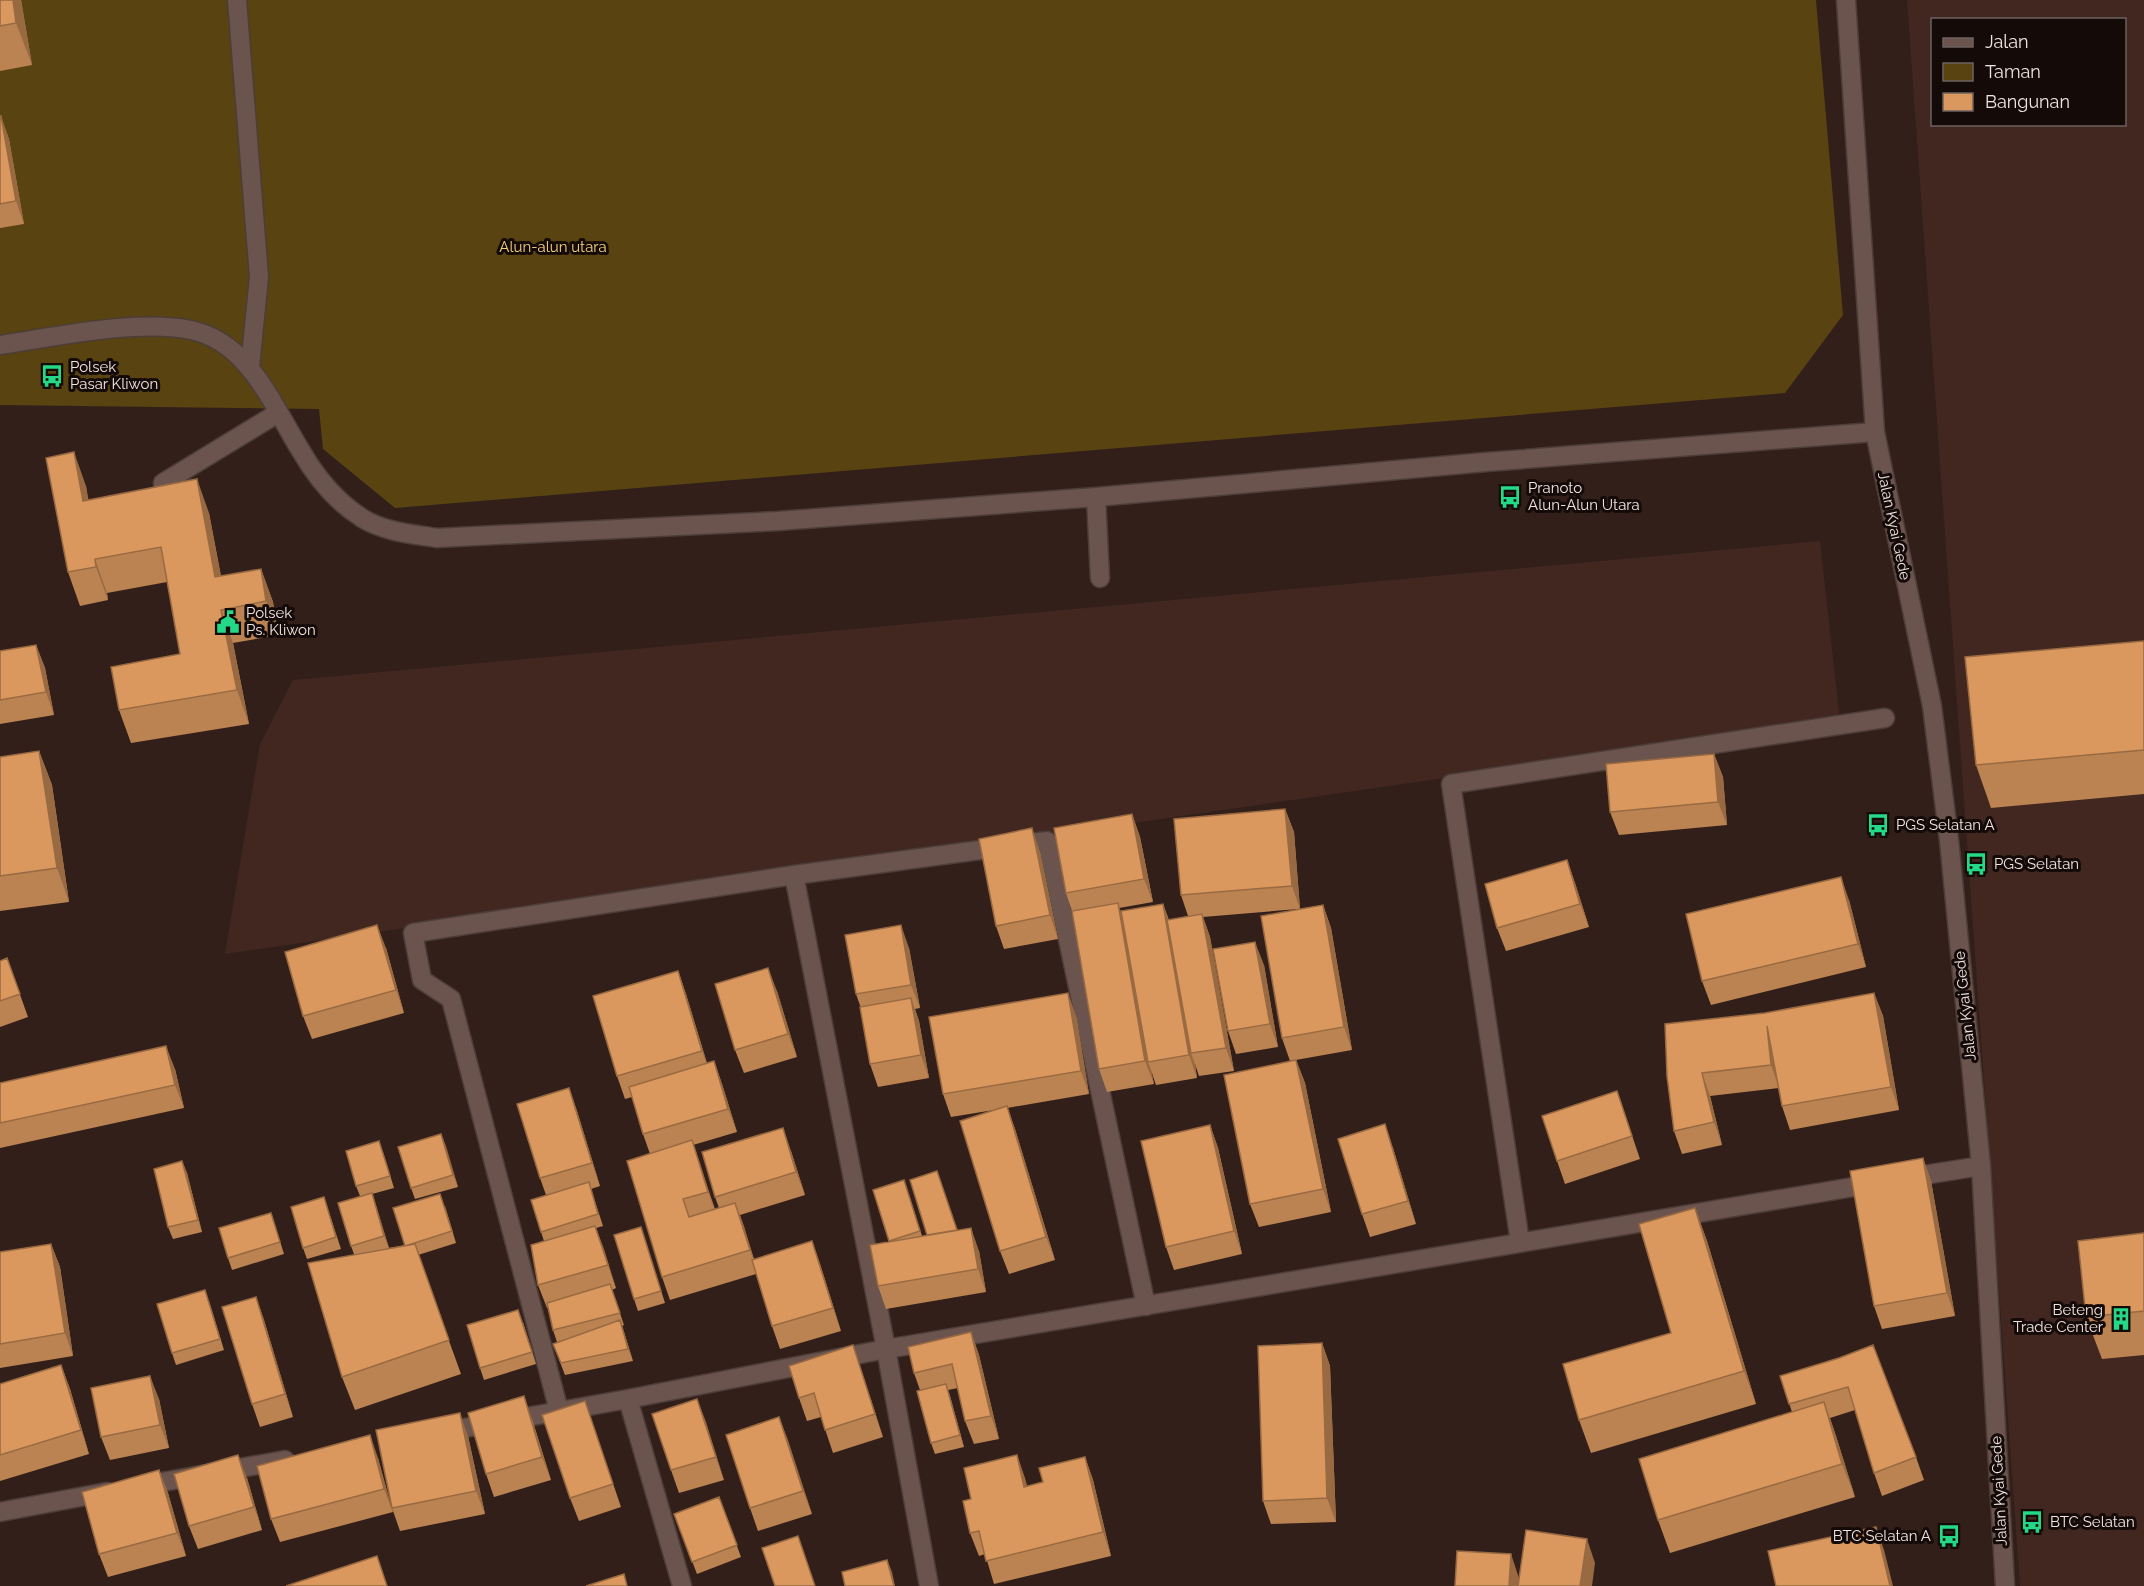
<svg xmlns="http://www.w3.org/2000/svg" width="2144" height="1586" viewBox="0 0 2144 1586" font-family="Raleway,sans-serif">
	<style>
		.built { fill: #41271f; fill-rule: evenodd }
		.green { fill: #584311 }
		.lines { fill: none; stroke-linecap: round; stroke-linejoin: round }
		.minor-casing { stroke: #4d3d39; stroke-width: 21 }
		.minor { stroke: #6b544e; stroke-width: 18 }
		.wall { fill: #bb8351 }
		.shaded-wall { fill: #996a42 }
		.building { fill: #da985e; stroke: #996a42; stroke-width: 1.5 }
		.labels { text-anchor: middle; dominant-baseline: central; stroke-width: 6; stroke-linejoin: round; paint-order: stroke }
		.park-label { font-size: 15px; fill: #f7d07d; stroke: #140b09 }
		.poi-label { font-size: 15px; fill: #f1e3df; stroke: #140b09; text-anchor: start }
		.street-label { font-size: 15px; fill: #f1e3df; stroke: #140b09 }
	</style>
	<rect width="100%" height="100%" fill="#321f1a"/>
	<path class="built" d="M1907,0H2144V1586H2020ZM1932,20H2124V124H1932Z
		M1820,541L1840,721L225,954L260,744L293,680Z"/>
	<path class="green" d="M0,0H1816L1843,315L1785,393L395,508L323,449L319,409L0,405Z"/>
	<g class="lines">
		<g class="minor-casing">
			<path id="minor" d="M237,0L259,277L250,367
				M1846,0L1875,432L1932,706L1949,840L1981,1166L2005,1586
				M0,345C55,337 136,319 191,330C249,342 273,406 301,451C316,477 337,502 362,518C384,532 413,534 437,538L778,521L1096,497L1486,462L1875,432
				M163,483L278,413
				M1096,497L1100,578
				M794,875L886,1349L929,1586
				M1905,1178L1981,1166
				M1520,1242L1451,784L1885,718
				M628,1399L682,1586
				M559,1411L451,999L422,980L413,933L794,875L1047,841L1146,1306
				M442,1432L628,1399L886,1349L1877,1183
				M140,1486L285,1460
				M0,1512L107,1492"/>
		</g>
		<use href="#minor" class="minor"/>
	</g>
	<path class="wall" d="M0,0H21L32,65L0,71Z
		M0,116L9,139L24,224L0,228Z
		M86,486L88,500L209,513L221,576L261,569L273,602L278,635L233,643L249,724L131,743L119,710L180,654L167,582L107,593L108,600L80,606L68,572Z
		M2144,641V794L1991,808L1976,765Z
		M36,645L45,668L54,715L0,724V651Z
		M39,751L52,785L69,902L0,911V757Z
		M1714,754L1723,777L1727,825L1619,835L1610,812Z
		M1285,809L1294,832L1300,909L1323,905L1331,928L1352,1050L1290,1061L1282,1038L1298,909L1203,917L1210,937L1234,1071L1199,1076L1195,1064L1197,1078L1156,1085L1151,1070L1154,1084L1107,1092L1099,1069L1072,911L1066,893L1132,814L1140,837L1153,902L1119,908L1122,916L1163,904L1169,920L1188,916L1181,895Z
		M1040,852L1058,939L1004,949L996,926Z
		M1567,860L1575,883L1589,927L1506,951L1497,928Z
		M1849,900L1866,967L1711,1005L1702,981Z
		M386,948L404,1013L312,1039L303,1016Z
		M909,948L920,1008L915,1009L919,1021L929,1078L878,1087L870,1064L861,1008L856,994Z
		M7,958L28,1017L0,1027V961Z
		M1264,965L1278,1047L1236,1054L1228,1031Z
		M678,971L686,994L707,1063L714,1061L722,1084L737,1132L693,1145L715,1209L719,1208L715,1197L791,1151L805,1195L740,1215L754,1259L812,1241L820,1264L841,1331L780,1349L772,1326L756,1274L670,1300L662,1277L650,1154L643,1134L632,1097L625,1099L617,1076Z
		M777,991L797,1057L744,1073L735,1050Z
		M1874,993L1883,1016L1899,1110L1790,1130L1782,1106L1779,1088L1710,1096L1722,1145L1682,1154L1674,1131L1667,1076L1765,1013Z
		M1076,1016L1089,1094L1007,1108L1015,1129L1055,1260L1009,1274L1000,1251L994,1110L951,1117L943,1094Z
		M1296,1060L1305,1083L1331,1212L1259,1227L1250,1204Z
		M175,1069L184,1108L0,1148V1083Z
		M569,1088L577,1111L600,1186L591,1189L603,1226L596,1228L616,1288L612,1290L624,1325L622,1326L633,1361L565,1375L553,1344L557,1342L553,1330L548,1308H547L538,1285L544,1241L541,1232L546,1195L540,1178Z
		M1617,1091L1640,1159L1565,1184L1557,1161Z
		M1210,1125L1218,1148L1242,1254L1174,1270L1166,1247Z
		M441,1134L458,1187L415,1199L411,1188Z
		M1393,1148L1416,1224L1370,1237L1362,1214Z
		M383,1152L394,1188L372,1194L389,1248L383,1249L405,1245L445,1206L456,1243L418,1255L461,1374L355,1410L342,1377L354,1254L351,1246L360,1196L356,1186Z
		M1923,1158L1931,1181L1955,1316L1882,1329L1874,1306Z
		M182,1161L187,1173L202,1232L173,1239L168,1227Z
		M908,1192L922,1236L957,1230L979,1251L986,1292L886,1309L878,1286L889,1242Z
		M324,1197L341,1249L307,1259L303,1248Z
		M1695,1208L1707,1241L1756,1404L1591,1453L1579,1420L1671,1333Z
		M275,1225L284,1254L232,1270L228,1258Z
		M641,1227L665,1303L638,1311L634,1299Z
		M2144,1233V1355L2102,1359L2086,1317Z
		M51,1244L60,1267L73,1356L0,1368V1252Z
		M256,1297L264,1320L293,1417L260,1427L252,1404Z
		M209,1301L224,1350L176,1365L172,1353Z
		M523,1322L536,1364L484,1380L480,1368Z
		M971,1332L979,1355L999,1439L974,1444L965,1421L958,1388L948,1390L964,1447L935,1454L931,1443L920,1390L914,1373Z
		M1322,1343L1330,1366L1336,1522L1271,1524L1263,1501Z
		M853,1345L883,1437L833,1453L821,1417L807,1421L799,1398Z
		M1839,1358L1916,1457L1924,1480L1882,1496L1874,1473L1855,1410L1830,1418L1836,1436L1855,1497L1670,1553L1658,1520L1792,1412L1780,1376Z
		M61,1365L70,1389L89,1454L0,1481V1384Z
		M159,1399L169,1448L110,1460L101,1437Z
		M697,1399L724,1480L679,1493L671,1470Z
		M585,1401L621,1507L579,1521L570,1498Z
		M779,1417L812,1514L758,1531L750,1508Z
		M532,1419L551,1480L494,1497L486,1474Z
		M468,1436L485,1514L400,1531L392,1508L393,1512L280,1542L271,1519L378,1458L391,1507Z
		M1017,1455L1027,1486L1043,1482L1085,1457L1093,1480L1111,1556L994,1584L985,1554L979,1556L970,1533L971,1499Z
		M159,1470L168,1493L186,1556L108,1577L99,1554Z
		M247,1478L262,1530L198,1549L189,1526Z
		M719,1497L741,1557L697,1574L674,1514Z"/>
	<path class="shaded-wall" d="M13,0H21L32,65L16,23Z
		M1,116L9,139L24,224L16,201Z
		M74,452L86,486L95,535L83,501Z
		M197,479L209,513L227,610L215,577Z
		M95,559L107,593L108,600L96,567Z
		M261,569L273,602L278,635L266,601Z
		M221,610L233,643L249,724L237,690Z
		M36,645L45,668L54,715L46,692Z
		M39,751L52,785L69,902L57,868Z
		M1714,754L1723,777L1727,825L1718,802Z
		M1285,809L1294,832L1300,909L1292,886Z
		M1132,814L1140,837L1153,902L1144,879Z
		M1032,828L1040,852L1058,939L1050,915Z
		M1567,860L1575,883L1589,927L1580,904Z
		M1841,877L1849,900L1866,967L1858,944Z
		M1118,903L1126,927L1148,1062L1151,1070L1154,1084L1145,1061Z
		M1163,904L1171,927L1191,1053L1195,1064L1197,1078L1189,1055Z
		M1323,905L1331,928L1352,1050L1344,1027Z
		M1202,914L1210,937L1234,1071L1226,1048Z
		M377,925L386,948L404,1013L396,990Z
		M901,925L909,948L920,1008L911,985Z
		M1255,942L1264,965L1278,1047L1270,1024Z
		M768,968L777,991L797,1057L788,1034Z
		M678,971L686,994L710,1074L702,1051Z
		M1068,993L1076,1016L1089,1094L1081,1071Z
		M1874,993L1883,1016L1899,1110L1891,1087Z
		M911,998L919,1021L929,1078L921,1055Z
		M1767,1026L1779,1088L1771,1065Z
		M166,1046L175,1069L184,1108L175,1085Z
		M1296,1060L1305,1083L1331,1212L1323,1189Z
		M714,1061L722,1084L737,1132L728,1109Z
		M1702,1073L1710,1096L1722,1145L1714,1122Z
		M569,1088L577,1111L600,1186L592,1163Z
		M1007,1106L1015,1129L1055,1260L1046,1237Z
		M1385,1124L1393,1148L1416,1224L1408,1201Z
		M1210,1125L1218,1148L1242,1254L1234,1231Z
		M783,1128L791,1151L805,1195L796,1172Z
		M441,1134L446,1146L458,1187L453,1175Z
		M692,1140L700,1163L716,1215L708,1192Z
		M1923,1158L1931,1181L1955,1316L1947,1293Z
		M182,1161L187,1173L202,1232L198,1220Z
		M372,1193L376,1205L389,1248L384,1236Z
		M735,1203L744,1226L758,1273L750,1250Z
		M1695,1208L1707,1241L1756,1404L1744,1371Z
		M595,1226L604,1249L616,1288L608,1265Z
		M971,1228L979,1251L986,1292L978,1269Z
		M812,1241L820,1264L841,1331L833,1308Z
		M51,1244L60,1267L73,1356L65,1333Z
		M256,1297L264,1320L293,1417L285,1394Z
		M620,1320L624,1332L633,1361L628,1349Z
		M971,1332L979,1355L999,1439L991,1416Z
		M1322,1343L1330,1366L1336,1522L1327,1498Z
		M853,1345L861,1369L883,1437L875,1414Z
		M61,1365L70,1389L89,1454L81,1430Z
		M150,1376L159,1399L169,1448L160,1425Z
		M946,1384L950,1396L964,1447L960,1435Z
		M524,1396L532,1419L551,1480L542,1457Z
		M697,1399L706,1422L724,1480L716,1457Z
		M1824,1402L1836,1436L1855,1497L1842,1464Z
		M460,1413L468,1436L485,1514L476,1491Z
		M779,1417L788,1440L812,1514L803,1491Z
		M370,1435L378,1458L393,1512L384,1489Z
		M238,1455L247,1478L262,1530L254,1507Z
		M1017,1455L1025,1478L1033,1510L1024,1487Z
		M1085,1457L1093,1480L1111,1556L1103,1532Z
		M159,1470L168,1493L186,1556L177,1533Z
		M1876,1527L1884,1550L1893,1586H1890Z
		M1587,1539L1595,1563L1592,1586H1580Z
		M1511,1554L1519,1578V1586H1509Z
		M887,1560L892,1572L895,1586H894Z"/>
	<path class="building" d="M0,0H13L16,23L0,26Z
		M0,116H1L16,201L0,204Z
		M74,452L83,501L197,479L215,577L261,569L266,601L221,610L237,690L119,710L111,667L180,654L161,547L95,559L96,567L68,572L46,458Z
		M2144,641V750L1976,765L1965,657Z
		M36,645L46,692L0,700V651Z
		M39,751L57,868L0,876V757Z
		M1714,754L1718,802L1610,812L1606,764Z
		M1285,809L1292,886L1181,895L1174,819Z
		M1132,814L1144,879L1066,893L1054,828Z
		M1032,828L1050,915L996,926L979,839Z
		M1567,860L1580,904L1497,928L1485,884Z
		M1841,877L1858,944L1702,981L1686,914Z
		M1118,903L1145,1061L1099,1069L1072,911Z
		M1163,904L1189,1055L1148,1062L1121,911Z
		M1323,905L1344,1027L1282,1038L1261,916Z
		M1202,914L1226,1048L1191,1053L1167,920Z
		M377,925L396,990L303,1016L285,952Z
		M901,925L911,985L856,994L845,935Z
		M1255,942L1270,1024L1228,1031L1213,949Z
		M7,958L20,994L0,1001V961Z
		M768,968L788,1034L735,1050L715,984Z
		M678,971L702,1051L617,1076L593,996Z
		M1068,993L1081,1071L943,1094L929,1017Z
		M1874,993L1891,1087L1782,1106L1767,1026L1771,1065L1702,1073L1714,1122L1674,1131L1667,1076L1665,1024L1765,1013Z
		M911,998L921,1055L870,1064L860,1007Z
		M166,1046L175,1085L0,1123V1083Z
		M1296,1060L1323,1189L1250,1204L1224,1075Z
		M714,1061L728,1109L643,1134L629,1087Z
		M569,1088L592,1163L540,1178L517,1104Z
		M1617,1091L1632,1136L1557,1161L1542,1116Z
		M1007,1106L1046,1237L1000,1251L960,1121Z
		M1385,1124L1408,1201L1362,1214L1338,1139Z
		M1210,1125L1234,1231L1166,1247L1141,1141Z
		M783,1128L796,1172L715,1197L702,1152Z
		M441,1134L453,1175L411,1188L398,1147Z
		M692,1140L708,1192L683,1199L689,1217L735,1203L750,1250L662,1277L627,1161Z
		M379,1141L390,1176L356,1186L346,1151Z
		M1923,1158L1947,1293L1874,1306L1850,1171Z
		M182,1161L198,1220L168,1227L154,1169Z
		M937,1171L957,1230L927,1235L910,1180Z
		M904,1180L920,1231L889,1241L873,1190Z
		M589,1182L598,1214L541,1232L531,1200Z
		M372,1193L384,1236L351,1246L338,1203Z
		M440,1194L452,1231L405,1246L393,1208Z
		M324,1197L336,1237L303,1248L291,1207Z
		M1695,1208L1744,1371L1579,1420L1563,1364L1671,1333L1639,1224Z
		M271,1213L280,1242L228,1258L219,1228Z
		M595,1226L608,1265L538,1285L531,1245Z
		M641,1227L661,1291L634,1299L614,1235Z
		M971,1228L978,1269L878,1286L870,1245Z
		M2144,1233V1311L2086,1317L2078,1241Z
		M812,1241L833,1308L772,1326L752,1260Z
		M51,1244L65,1333L0,1344V1252Z
		M415,1244L449,1340L342,1377L308,1263Z
		M610,1284L620,1313L553,1330L547,1303Z
		M205,1290L220,1339L172,1353L157,1304Z
		M256,1297L285,1394L252,1404L222,1307Z
		M518,1310L532,1352L480,1368L467,1325Z
		M620,1320L628,1349L561,1363L553,1344Z
		M971,1332L991,1416L965,1421L952,1364L914,1373L908,1347Z
		M1322,1343L1327,1498L1263,1501L1258,1346Z
		M853,1345L875,1414L825,1430L814,1393L799,1398L789,1366Z
		M1873,1345L1916,1457L1874,1473L1848,1387L1789,1404L1780,1376L1839,1358Z
		M61,1365L81,1430L0,1455V1384Z
		M150,1376L160,1425L101,1437L91,1388Z
		M946,1384L960,1435L931,1443L917,1391Z
		M524,1396L542,1457L486,1474L468,1413Z
		M697,1399L716,1457L671,1470L652,1414Z
		M585,1401L613,1484L570,1498L542,1415Z
		M1824,1402L1842,1464L1658,1520L1639,1459Z
		M460,1413L476,1491L392,1508L376,1430Z
		M779,1417L803,1491L750,1508L726,1435Z
		M370,1435L384,1489L271,1519L257,1466Z
		M238,1455L254,1507L189,1526L174,1474Z
		M1017,1455L1024,1487L1043,1482L1039,1468L1085,1457L1103,1532L986,1561L979,1531L970,1533L963,1501L971,1499L964,1468Z
		M159,1470L177,1533L99,1554L82,1492Z
		M719,1497L737,1545L692,1562L674,1514Z
		M1876,1527L1890,1586H1776L1768,1551Z
		M1526,1530L1587,1539L1580,1586H1518Z
		M798,1536L815,1586H775L762,1548Z
		M1457,1551L1511,1554L1509,1586H1455Z
		M377,1556L387,1586H286Z
		M887,1560L894,1586H845L842,1572Z
		M624,1574L627,1586H586Z"/>
	<defs>
		<g id="bus-bare" transform="scale(1.8)"><path d="M-5-6H5V4H4V6H2V4H-2V6H-4V4H-5ZM-3.5-4V0h7V-4ZM-3.5 1.2v1.5H-2V1.2ZM2 1.2v1.5H3.5V1.2Z" fill="#23d886" stroke="#140b09" stroke-width="2.5" paint-order="stroke"/></g>
		<g id="civic-bare" transform="scale(1.8)"><path d="M-.6-6.5H3V-4.5H.6V-3L4-1V1h2V6H-6V1h2V-1L-.6-3ZM-1.2 2.5V6h2.4V2.5Z" fill="#23d886" stroke="#140b09" stroke-width="2.5" paint-order="stroke"/></g>
		<g id="building-bare" transform="scale(1.8)"><path d="M-4-6H4V6H1V3H-1V6H-4ZM-2.5-4.3h1.7v1.8h-1.7ZM.8-4.3h1.7v1.8H.8ZM-2.5-1h1.7V.8h-1.7ZM.8-1h1.7V.8H.8Z" fill="#23d886" stroke="#140b09" stroke-width="2.5" paint-order="stroke"/></g>
	</defs>
	<g fill-rule="evenodd">
		<use href="#bus-bare" x="52" y="376"/>
		<use href="#bus-bare" x="1510" y="497"/>
		<use href="#civic-bare" x="228" y="622"/>
		<use href="#bus-bare" x="1878" y="825"/>
		<use href="#bus-bare" x="1976" y="864"/>
		<use href="#building-bare" x="2121" y="1319"/>
		<use href="#bus-bare" x="2032" y="1522"/>
		<use href="#bus-bare" x="1949" y="1536"/>
	</g>
	<g class="labels">
		<g class="park-label">
			<text x="553" y="247">Alun-alun utara</text>
		</g>
		<g class="poi-label">
			<text x="70" y="367">Polsek<tspan x="70" dy="17">Pasar Kliwon</tspan></text>
			<text x="1528" y="488">Pranoto<tspan x="1528" dy="17">Alun-Alun Utara</tspan></text>
			<text x="246" y="613">Polsek<tspan x="246" dy="17">Ps. Kliwon</tspan></text>
			<text x="1896" y="825">PGS Selatan A</text>
			<text x="1994" y="864">PGS Selatan</text>
			<text x="2103" y="1310" text-anchor="end">Beteng<tspan x="2103" dy="17">Trade Center</tspan></text>
			<text x="2050" y="1522">BTC Selatan</text>
			<text x="1931" y="1536" text-anchor="end">BTC Selatan A</text>
		</g>
		<g class="street-label">
			<text transform="translate(1894 526) rotate(78)">Jalan Kyai Gede</text>
			<text transform="translate(1965 1006) rotate(-96)">Jalan Kyai Gede</text>
			<text transform="translate(1999 1491) rotate(-93)">Jalan Kyai Gede</text>
		</g>
	</g>
	<rect x="1931" y="18" width="195" height="108" fill="#140b09" stroke="#6c615f" stroke-width="1.5"/>
	<rect x="1943" y="38" width="30" height="9" fill="#6b544e" stroke="#6c615f" stroke-width="1.5"/>
	<text x="1985" y="48" font-size="18" fill="#f1e3df">Jalan</text>
	<rect x="1943" y="63" width="30" height="18" fill="#584311" stroke="#6c615f" stroke-width="1.5"/>
	<text x="1985" y="78" font-size="18" fill="#f1e3df">Taman</text>
	<rect x="1943" y="93" width="30" height="18" fill="#da985e" stroke="#6c615f" stroke-width="1.5"/>
	<text x="1985" y="108" font-size="18" fill="#f1e3df">Bangunan</text>
</svg>
